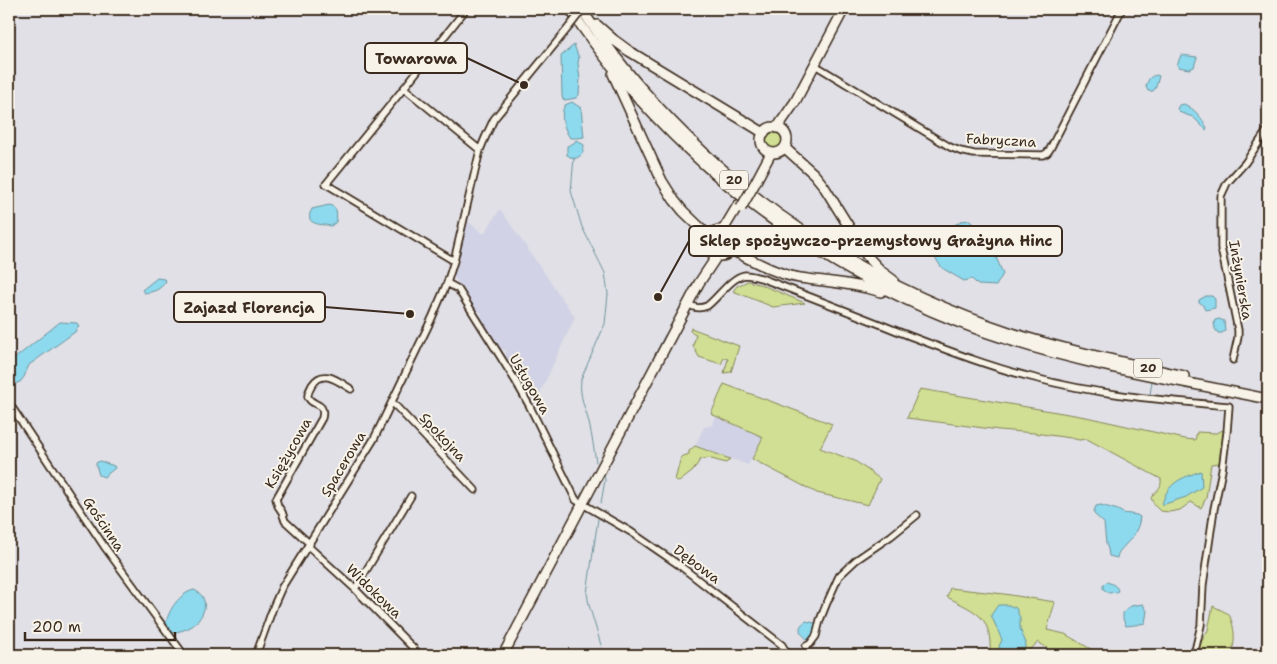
<svg xmlns="http://www.w3.org/2000/svg" width="1277" height="664" viewBox="0 0 1277 664" font-family="'Shantell Sans',sans-serif">
	<style>
		.built { fill: #d1d2e5 }
		.green { fill: #d0df93; stroke: #868458 }
		.water { fill: #8dd9ee; stroke: #6c939b }
		.lines { fill: none; stroke-linecap: round; stroke-linejoin: round }
		.stream { stroke: #6c939b; stroke-width: 1 }
		.street-casing { stroke: #3b2a1e; stroke-width: 9 }
		.secondary-casing { stroke: #3b2a1e; stroke-width: 12 }
		.primary-casing { stroke: #3b2a1e; stroke-width: 12 }
		.street { stroke: #f7f3e8; stroke-width: 5.5 }
		.secondary { stroke: #f7f3e8; stroke-width: 9 }
		.primary { stroke: #f7f3e8; stroke-width: 9 }
		.street-bridge-casing { stroke: #3b2a1e; stroke-width: 9; stroke-linecap: butt }
		.secondary-bridge-casing { stroke: #3b2a1e; stroke-width: 12; stroke-linecap: butt }
		.street-bridge { stroke: #f7f3e8; stroke-width: 5.5 }
		.secondary-bridge { stroke: #f7f3e8; stroke-width: 9 }
		.labels { text-anchor: middle; dominant-baseline: central; stroke-width: 4; stroke-linejoin: round; paint-order: stroke }
		.shield { fill: #f7f3e8; stroke: #73665b; stroke-width: 1 }
		.shield-label { font-size: 12px; font-weight: bold; fill: #3b2a1e }
		.street-label { font-size: 14px; fill: #3b2a1e; stroke: #f7f3e8 }
		.leader { fill: none; stroke: #3b2a1e; stroke-width: 2 }
		.callout-dot { fill: #3b2a1e; stroke: #f7f3e8; stroke-width: 2 }
		.callout { fill: #f7f3e8; stroke: #3b2a1e; stroke-width: 2 }
		.callout-label { font-size: 15px; text-anchor: middle; font-weight: bold; fill: #3b2a1e }
	</style>
	<rect width="100%" height="100%" fill="#e1e0e6"/>
	<filter id="ink" filterUnits="userSpaceOnUse"><feTurbulence type="fractalNoise" baseFrequency=".02" numOctaves="2"/><feDisplacementMap in="SourceGraphic" scale="10" xChannelSelector="R" yChannelSelector="G"/><feConvolveMatrix kernelMatrix="1 2 1 2 8 2 1 2 1" color-interpolation-filters="sRGB"/></filter>
	<g filter="url(#ink)">
		<path class="built" d="M500,209L575,317L535,404L520,381L521,377L519,373H514L505,358L506,351L503,349L501,352L481,320L482,313L478,311L477,313L453,275L466,220L484,234Z
			M716,417L763,437L748,465L695,446L704,427L712,425Z"/>
		<path class="green" d="M766 141a8 8 0 1 1 16 0a8 8 0 1 1-16 0Z
			M748,281L762,285L805,303L773,307L733,291L737,286Z
			M691,328L739,346L731,372L724,373L728,359L724,358L721,364L699,357L693,346L696,334L690,331Z
			M724,384L832,424L820,448L855,461L880,479L868,505L817,493L752,459L763,437L711,414Z
			M920,389L1086,417L1185,439L1195,440L1197,432L1216,433L1223,430L1224,434L1221,463L1211,464L1206,498L1201,508L1191,502L1180,510L1169,512L1160,511L1155,506L1151,498C1156,489 1162,490 1161,479L1087,439L1079,440L1071,438L1034,433L999,430L907,418Z
			M695,446L730,459L726,463L708,458L700,460L693,471L679,482L675,480L681,457L689,454V451Z
			M950,588L1004,594L1055,602L1047,630L1065,634L1094,651L1097,655H1057L1038,642L1025,655H990C992,616 978,613 947,597Z
			M1213,606L1229,614C1235,628 1236,641 1231,655H1208L1199,653V646L1208,630Z"/>
		<path class="water" d="M574,45L579,58L578,63L580,79L579,95L576,98L565,100L563,99L562,96L561,56Z
			M1181,55L1197,57L1194,67L1189,69L1178,67L1177,65Z
			M1157,75L1159,76L1156,87L1153,91H1148L1146,87C1148,79 1150,76 1157,75Z
			M572,102L581,108L584,137L577,138H570C564,129 559,115 565,105Z
			M1184,104C1195,109 1202,118 1207,128L1206,130L1193,117L1181,113L1177,109L1179,105Z
			M576,140L584,145C584,153 582,156 574,159L567,155V146L574,143Z
			M329,205C338,207 337,213 336,222L331,226C320,224 303,225 312,209Z
			M970,220L975,228L974,233L983,234L987,240L988,249L994,252L1003,274L996,286L978,285L972,279L964,281L942,268L933,255V245L941,233L961,221Z
			M157,278L164,279L166,281C160,290 154,292 144,293L142,290Z
			M1206,296H1212L1215,299V308L1205,310L1202,304L1199,302V300Z
			M1219,319L1224,321L1225,331L1222,333H1218L1215,329L1214,323L1215,320Z
			M60,322L77,323L79,326L75,332L68,337L29,365L24,377L20,382L9,386V363Z
			M100,461L114,466L115,468L104,477L99,475L96,465V463Z
			M1201,471L1202,487L1186,497L1162,505C1167,482 1182,478 1201,471Z
			M1101,505L1118,510L1123,513L1137,515L1140,517C1139,528 1133,537 1126,544C1122,549 1118,551 1117,558L1109,556L1108,549L1106,544L1104,523L1094,514V511L1096,506Z
			M1106,582C1111,583 1116,585 1118,590L1117,592L1109,593L1103,589V585Z
			M194,590C211,597 205,617 192,626C187,630 179,631 173,633L166,624C168,610 180,593 194,590Z
			M1143,604L1147,611L1145,623L1135,625L1126,626L1123,619V613L1131,606Z
			M998,605H1008L1016,608L1020,618V629L1026,643L1025,648L1016,655L1001,654L999,646L1002,640L991,615Z
			M806,621L815,623L813,634L808,640C801,634 795,628 806,621Z"/>
		<g class="lines">
			<path class="stream" d="M574,158L571,191L582,227L605,273L608,294L605,324L581,379C579,398 585,406 589,423C592,436 594,449 596,462
				M686,298L693,284
				M670,328L681,305
				M650,365L665,335
				M1150,395L1152,381
				M601,503L605,480L604,474
				M598,519L587,593L589,605L604,655"/>
			<g class="street-casing">
				<path id="street" d="M815,65L950,147L960,151L974,154L1043,155L1047,153L1050,149L1122,9
					M404,88L480,150
					M454,261L326,184L404,88L466,9
					M447,283L458,289L515,380L529,405L576,500L631,532L679,565L782,645L788,655
					M688,304C695,308 699,309 707,306C718,298 731,277 745,275C750,275 756,277 761,278C808,296 855,314 902,333C944,349 987,366 1031,377C1097,395 1161,400 1229,406L1227,432L1222,470L1214,509L1203,585L1201,625L1194,655
					M1233,360L1238,337V330L1221,248V196L1227,183L1245,163L1268,129
					M392,402L475,490
					M9,403L104,546L184,655
					M310,544L285,521L282,512L278,506L276,499L322,418C326,401 312,407 308,397C307,393 311,388 312,385C323,368 338,381 351,389
					M308,546L355,589L420,655
					M355,589L411,496
					M806,646L810,644L816,636L820,620L826,605L839,576L856,560L891,536L917,515
					M256,655L274,605L282,587L374,439L432,318L447,283L454,261L480,150L485,138L494,119L569,27"/>
			</g>
			<g class="secondary-casing">
				<path id="secondary" d="M761 140a13 13 0 1 1 26 0a13 13 0 1 1-26 0Z
					M777,128L795,102L844,9
					M754,185L771,153
					M723,230L738,205
					M707 243a13 13 0 1 1 26 0a13 13 0 1 1-26 0Z
					M503,655L699,283L717,256"/>
			</g>
			<g class="primary-casing">
				<path id="primary" d="M570,9C591,41 616,72 641,101C740,211 867,295 1009,340C1093,367 1182,381 1268,399
					M581,9C601,37 620,65 643,90C743,204 868,285 1012,333C1068,351 1127,363 1184,376
					M597,25L614,40L629,51L764,133
					M613,74L662,181L674,200L683,211L709,236
					M785,148L814,174L823,185L867,256L882,272L893,280
					M731,250C753,260 775,274 800,278C827,282 854,283 881,292"/>
			</g>
			<use href="#street" class="street"/>
			<use href="#secondary" class="secondary"/>
			<use href="#primary" class="primary"/>
			<g class="street-bridge-casing">
				<path id="street-bridge" d="M569,27L583,9"/>
			</g>
			<g class="secondary-bridge-casing">
				<path id="secondary-bridge" d="M741,208L754,185"/>
			</g>
			<use href="#street-bridge" class="street-bridge"/>
			<use href="#secondary-bridge" class="secondary-bridge"/>
		</g>
	</g>
	<g class="labels">
		<g class="shield">
			<rect x="720" y="170.5" width="28" height="19" rx="4"/>
			<rect x="1134" y="358.5" width="28" height="19" rx="4"/>
		</g>
		<g class="shield-label">
			<text x="734" y="180">20</text>
			<text x="1148" y="368">20</text>
		</g>
		<g class="street-label">
			<text transform="translate(1001 140) rotate(3)">Fabryczna</text>
			<text transform="translate(1241 280) rotate(80)">Inżynierska</text>
			<text transform="translate(530 384) rotate(60)">Usługowa</text>
			<text transform="translate(443 437) rotate(47)">Spokojna</text>
			<text transform="translate(288 453) rotate(-60)">Księżycowa</text>
			<text transform="translate(343 464) rotate(-59)">Spacerowa</text>
			<text transform="translate(104 524) rotate(56)">Gościnna</text>
			<text transform="translate(697 564) rotate(37)">Dębowa</text>
			<text transform="translate(374 591) rotate(44)">Widokowa</text>
		</g>
	</g>
	<path class="leader" d="M524 85L467 58M658 297L689 241M410 314L325 307"/>
	<g class="callout-dot">
		<circle cx="524" cy="85" r="5"/>
		<circle cx="658" cy="297" r="5"/>
		<circle cx="410" cy="314" r="5"/>
	</g>
	<g class="callout">
		<rect x="365" y="43" width="102" height="30" rx="5"/>
		<rect x="689" y="226" width="373" height="30" rx="5"/>
		<rect x="174" y="292" width="151" height="30" rx="5"/>
	</g>
	<g class="callout-label">
		<text x="416" y="64">Towarowa</text>
		<text x="876" y="246">Sklep spożywczo-przemysłowy Grażyna Hinc</text>
		<text x="249" y="313">Zajazd Florencja</text>
	</g>
	<rect width="1277" height="664" fill="none" stroke="#f7f3e8" stroke-width="30"/>
	<rect x="15" y="15" width="1247" height="634" fill="none" stroke="#3b2a1e" stroke-width="2" filter="url(#ink)"/>
	<path d="M25 632v8h150v-8" fill="none" stroke="#3b2a1e" stroke-width="2.5"/>
	<text x="32" y="632" font-size="15" fill="#3b2a1e" stroke="#f7f3e8" stroke-width="4" paint-order="stroke">200 m</text>
</svg>
